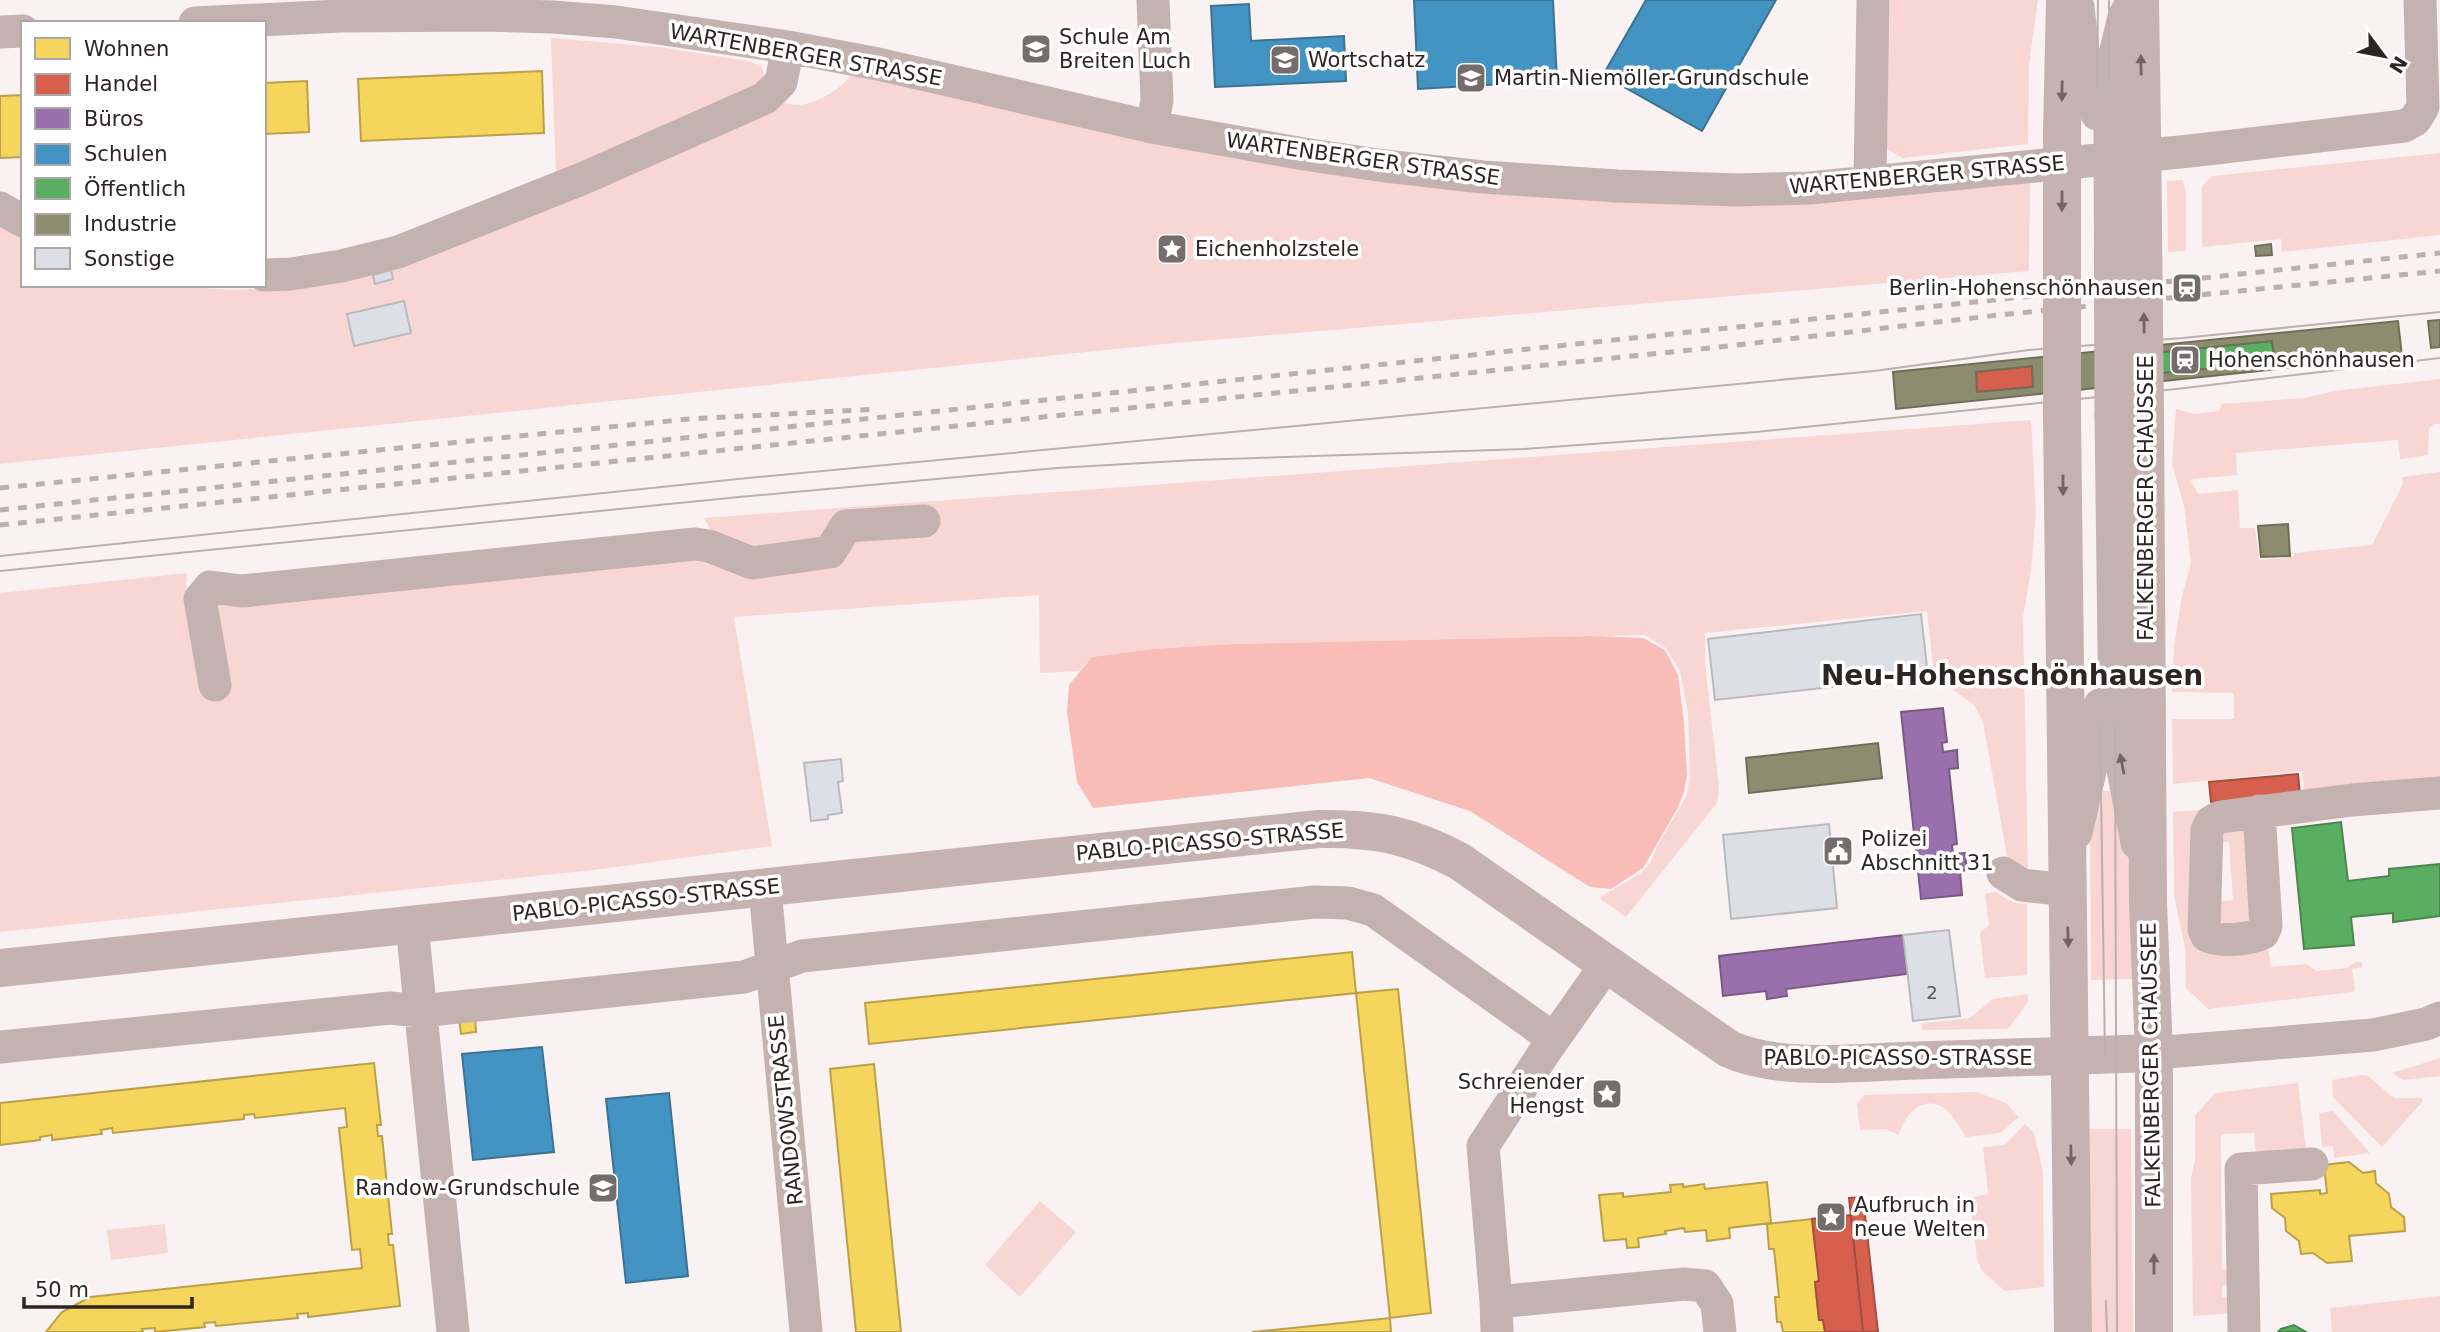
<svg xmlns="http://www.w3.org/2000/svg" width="2440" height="1332" viewBox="0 0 2440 1332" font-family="'DejaVu Sans',sans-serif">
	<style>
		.green { fill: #f8d6d3 }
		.water { fill: #f9bcb7 }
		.homes { fill: #f6d55c; stroke: #baa04b; stroke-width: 2 }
		.shops { fill: #d6604d; stroke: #a34e41; stroke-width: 2 }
		.offices { fill: #9970ab; stroke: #795a82; stroke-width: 2 }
		.schools { fill: #4393c3; stroke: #3c7293; stroke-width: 2 }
		.public { fill: #5aae61; stroke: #4c854f; stroke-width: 2 }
		.industry { fill: #8c8c6e; stroke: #706d58; stroke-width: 2; fill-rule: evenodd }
		.building { fill: #dce0e6; stroke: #bababd; stroke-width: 2 }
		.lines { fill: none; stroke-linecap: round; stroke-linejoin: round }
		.minor { stroke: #c4b2b1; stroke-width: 33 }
		.major { stroke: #c6b2b1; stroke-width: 38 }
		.tram { stroke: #bcb0ae; stroke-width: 2 }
		.rail { stroke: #bcb0ae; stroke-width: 5; stroke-dasharray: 9 9; stroke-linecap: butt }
		.minor-bridge { stroke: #c4b2b1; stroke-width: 33 }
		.major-bridge { stroke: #c6b2b1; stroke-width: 38 }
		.oneway { fill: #726463 }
		.oneway2 { fill: #716463 }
		.labels { text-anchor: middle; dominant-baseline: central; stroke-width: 7; stroke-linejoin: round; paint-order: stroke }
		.number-label { font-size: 18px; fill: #5a5556 }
		.poi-label { font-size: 21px; fill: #2d2524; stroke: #fff; text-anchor: start }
		.street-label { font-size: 21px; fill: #2d2524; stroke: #fff }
		.district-label { font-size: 28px; font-weight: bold; fill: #2d2524; stroke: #fff }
	</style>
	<rect width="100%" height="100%" fill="#faf2f2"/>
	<path class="green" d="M1890,0H2038L2029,64L2028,144L1903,158L1886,149Z
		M551,38L659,47L747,61L760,65C764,71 765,77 762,85L556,174Z
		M853,72L1357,174L2030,177L2029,271L1165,344L0,464V224L23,236V285H161L232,290L311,285L782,103C788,104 795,105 800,105C820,102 843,88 853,72Z
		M2440,153V235L2282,252L2281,239L2202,247V186L2212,176Z
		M2183,180L2186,193V251L2168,252L2167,181Z
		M2440,379V424H2434L2429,428L2428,455L2400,459L2398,440L2236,453L2237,475L2192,479L2191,481L2198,494L2238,490L2240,528H2255L2259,560L2293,557L2294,553L2372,545L2403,484L2402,477L2440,472V778L2304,791L2302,771L2173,784L2172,719H2234V693L2172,692L2174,646L2182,596L2191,563L2184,506L2172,464L2176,409L2194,414L2219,411L2222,404L2305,398L2335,391Z
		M2031,420L2036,513L2031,571L2023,617L2028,871L2009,867L1983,722L1974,705L1934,676L1927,611L1705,633V663L1719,788L1717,803L1626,917L1599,898L1641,873L1650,863L1657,847L1686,797L1690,778L1688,713L1680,671L1666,648L1645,635L1233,644L1153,649L1092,657L1079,671L1040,673L1039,595L734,617L772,846L593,870L0,932V593L187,573L185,605L722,550L704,518Z
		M2096,791H2120L2138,924V979L2091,980L2090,824Z
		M2199,810L2202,868L2192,907L2197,952L2268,946L2271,967L2306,964L2317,971L2347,968L2355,962H2362V967L2352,969L2355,990L2353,992L2208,1009L2186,988L2185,948L2174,895L2173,812Z
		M2244,823L2260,920L2223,930L2209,902L2233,900L2229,842H2215L2216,837Z
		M1995,892L2014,903L2027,904V975L1985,978L1980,933L1989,925L1985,894Z
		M2028,994V1002L2008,1029L1922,1030V1023L1970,1018L1993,999Z
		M2440,1058V1076L2403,1080L2392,1073Z
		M2363,1075L2368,1076L2394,1098H2422L2423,1101L2382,1147L2333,1097L2332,1080Z
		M2298,1083L2306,1149L2263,1157L2255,1149L2254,1133L2221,1134L2222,1269H2235V1285H2222V1297L2235,1298V1313L2193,1316L2191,1178L2195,1161V1116L2215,1093Z
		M1976,1092L2006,1103L2019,1117L2000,1133L1966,1137C1960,1128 1954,1116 1945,1109C1923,1093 1904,1115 1899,1135L1886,1129L1860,1130L1857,1104L1864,1095Z
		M2333,1111L2370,1153L2334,1158L2333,1146L2322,1147L2319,1113Z
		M2025,1124L2034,1133L2043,1172L2044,1287L2005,1291L1982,1271L1977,1260L1970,1198L1988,1194L1983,1147L2005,1145Z
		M2083,1129H2131L2133,1332H2085Z
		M1040,1201L1076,1232L1020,1297L985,1265Z
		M165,1224L168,1253L111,1260L107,1230Z
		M2440,1296V1332H2332L2330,1308Z"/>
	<path class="water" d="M1592,636L1643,638L1665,650L1678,675L1684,723L1687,775L1684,792L1677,809L1643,868L1611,889L1590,887L1470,811L1369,778L1093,808L1077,782L1067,712L1069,685L1092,657L1153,649L1233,644Z"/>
	<path class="homes" d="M542,71L544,133L361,141L358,79Z
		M307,81L309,132L264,134V83Z
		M23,95V157L0,158V96Z
		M1352,952L1356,993L869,1044L865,1003Z
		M1398,989L1431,1313L1390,1318L1356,993Z
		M475,1016L476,1032L461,1034L459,1018Z
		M374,1063L381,1125H377L378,1136H382L392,1234H388L389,1245H393L400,1306L308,1317V1313L297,1314L298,1318L216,1326L215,1322L204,1323L205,1327L155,1332V1328L142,1329L143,1332H46L62,1312L90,1297L362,1268L360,1249L352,1250L339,1128L347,1127L345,1108L255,1118L254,1114L244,1115V1119L113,1133L112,1128L101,1130L102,1134L52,1140V1135L40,1137V1140L0,1145V1103Z
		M874,1064L901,1332H856L830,1069Z
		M2349,1162L2363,1173L2375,1171L2376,1183L2389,1194L2391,1207L2404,1217L2405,1231L2349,1236L2352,1261L2327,1263L2313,1253L2301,1254L2299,1241L2286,1231L2285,1218L2272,1208L2271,1194L2320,1190V1194L2327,1193L2324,1165Z
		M1767,1182L1771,1223L1729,1228L1730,1238L1707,1241L1706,1230L1685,1232L1684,1228L1665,1231L1666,1234L1638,1238L1639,1247L1627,1248L1626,1239L1604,1241L1599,1195L1623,1193V1197L1671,1192L1670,1185L1683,1184V1187L1704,1184L1705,1189Z
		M1812,1219L1819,1281L1815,1282L1819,1320H1823L1825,1332H1783L1781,1322H1777L1775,1297H1779L1774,1249H1769L1767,1224Z
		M1390,1318L1391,1332H1252Z"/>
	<path class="shops" d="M2032,366L2033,387L1977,392L1976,372Z
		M2298,774L2300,794L2211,802L2209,782Z
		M1863,1197L1878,1332H1863L1849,1198Z
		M1851,1215L1863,1332H1825L1823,1320H1819L1815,1282L1819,1281L1812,1219Z"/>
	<path class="offices" d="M1943,708L1947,742L1942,743L1943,752L1957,750L1958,768L1949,769L1957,844L1952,845L1953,854L1965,853L1967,870L1960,871L1962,895L1921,899L1901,712Z
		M1903,935L1907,974L1786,989L1787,996L1767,999L1766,991L1723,996L1719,956Z"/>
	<path class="schools" d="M1414,0H1553L1557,81L1418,89Z
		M1646,0H1776L1702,131L1603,75Z
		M1249,4L1251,41L1344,36L1346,81L1215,87L1211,6Z
		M542,1047L554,1152L473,1160L462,1054Z
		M669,1093L688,1276L626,1283L606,1099Z"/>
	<path class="public" d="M2272,341L2275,362L2154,374L2152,353Z
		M2341,822L2348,881L2389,876V869L2440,864V916L2393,922V913L2351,917L2354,945L2304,949L2292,828Z
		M2294,1325L2306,1332H2278L2281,1329Z"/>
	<path class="industry" d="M2271,244L2272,255L2256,256L2255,246Z
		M2440,320V347L2431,348L2428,321Z
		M2398,321L2402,356L1896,409L1893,372ZM2272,341L2275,362L2154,374L2152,353ZM2032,366L2033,387L1977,392L1976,372Z
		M2288,524L2290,556L2261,557L2258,526Z
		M1878,743L1882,778L1749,793L1746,758Z"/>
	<path class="building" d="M391,270L393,279L375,284L373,275Z
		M404,301L411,333L354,346L347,314Z
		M1921,614L1928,676L1715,700L1708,639Z
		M841,759L843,781L838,782L842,813L828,815V819L811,821L804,763Z
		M1829,824L1837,908L1731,919L1723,835Z
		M1949,930L1960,1016L1913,1021L1903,935Z"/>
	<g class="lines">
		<path class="minor" d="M2078,7L2085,69L2097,88V114
			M195,23L340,16L484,15L553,17L616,22L788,47L878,64L1152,127L1304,154L1385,166L1483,177L1617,186L1738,190L1809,188L2190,151L2404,126L2415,120L2423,107L2420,0
			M0,32L23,31
			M1152,127L1157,100L1153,0
			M2110,130L2109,80L2124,17L2133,0
			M1870,181L1873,0
			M0,208L23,221
			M264,275L291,274L341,266L398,252L584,178L765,98L781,82L788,47
			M2111,415L2115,727L2137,843
			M215,685L200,599L210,587L242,591L695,544L709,546L752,563L830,552L846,526L924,521
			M2259,811L2266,926L2263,933C2248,940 2222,942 2207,936L2204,929L2207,830L2211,822L2220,817L2352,800L2440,793
			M2076,833L2100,727V705
			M2003,873L2022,885L2068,890
			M765,889L806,1332
			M412,925L453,1332
			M1606,965L1546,1050L1483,1146L1496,1302L1684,1284L1705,1286L1717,1304L1720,1332
			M0,1047L390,1008L420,1011L744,977L802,956L1315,902L1348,903L1373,910L1554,1039
			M2154,1053L2373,1035L2426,1024L2440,1018
			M1496,1302L1497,1332
			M2244,1332L2241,1169L2312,1164"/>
		<path class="major" d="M2140,0L2142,130
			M2062,133L2065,0
			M2062,416L2073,1332
			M2145,416L2148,903L2154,1053V1332
			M0,968L1319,829C1375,828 1410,835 1459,861L1729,1049C1778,1071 1849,1063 1903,1061C1987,1059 2071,1056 2154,1053"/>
		<path class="tram" d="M2109,0V80
			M2097,88L2098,0
			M0,556L738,479L1874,371L2029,350L2183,338L2440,312
			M0,571L739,497L1057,468L1195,460L1524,449L1756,432L2176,389L2440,358
			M2100,727L2105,1056
			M2115,727L2117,1332
			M2106,1301L2107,1332"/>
		<path class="rail" d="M0,488L689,419L878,409
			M0,510L2440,253
			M0,525L1710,348L1999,315L2440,271"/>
		<path class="minor-bridge" d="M2110,130L2111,415"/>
		<path class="major-bridge" d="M2142,130L2145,416
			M2062,133V416"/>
	</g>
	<defs><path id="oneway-solid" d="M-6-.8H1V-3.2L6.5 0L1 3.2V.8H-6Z" transform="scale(1.75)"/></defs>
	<g class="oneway">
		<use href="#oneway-solid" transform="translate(2141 65) rotate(-91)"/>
		<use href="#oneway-solid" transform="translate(2062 91) rotate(91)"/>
		<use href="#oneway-solid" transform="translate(2062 201) rotate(90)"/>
		<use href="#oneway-solid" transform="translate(2144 323) rotate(-91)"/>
		<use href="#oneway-solid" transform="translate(2063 485) rotate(90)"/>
		<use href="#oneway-solid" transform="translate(2068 937) rotate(89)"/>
		<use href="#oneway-solid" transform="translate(2071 1155) rotate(89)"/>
		<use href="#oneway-solid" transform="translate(2154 1264) rotate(-90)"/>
	</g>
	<use class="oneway2" href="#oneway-solid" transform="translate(2122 764) rotate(-101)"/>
	<defs>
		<g id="school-square" transform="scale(1.575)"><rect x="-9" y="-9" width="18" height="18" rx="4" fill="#756d6c" stroke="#fff"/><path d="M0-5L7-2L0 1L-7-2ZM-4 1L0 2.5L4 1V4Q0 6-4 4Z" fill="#fff"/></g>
		<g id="sight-square" transform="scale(1.575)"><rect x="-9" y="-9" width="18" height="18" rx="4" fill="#756d6c" stroke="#fff"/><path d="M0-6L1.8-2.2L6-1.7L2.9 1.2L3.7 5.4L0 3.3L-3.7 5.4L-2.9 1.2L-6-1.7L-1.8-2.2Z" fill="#fff"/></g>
		<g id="station-square" transform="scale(1.575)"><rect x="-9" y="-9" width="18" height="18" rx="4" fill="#756d6c" stroke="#fff"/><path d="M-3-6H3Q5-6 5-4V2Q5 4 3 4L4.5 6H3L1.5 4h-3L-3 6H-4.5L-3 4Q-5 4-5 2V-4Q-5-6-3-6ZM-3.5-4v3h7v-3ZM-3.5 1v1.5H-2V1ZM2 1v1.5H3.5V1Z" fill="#fff"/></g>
		<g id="civic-square" transform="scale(1.575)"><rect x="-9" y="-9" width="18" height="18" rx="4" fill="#756d6c" stroke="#fff"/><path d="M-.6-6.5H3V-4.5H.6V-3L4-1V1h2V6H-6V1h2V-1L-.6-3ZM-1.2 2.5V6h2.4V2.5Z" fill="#fff"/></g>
	</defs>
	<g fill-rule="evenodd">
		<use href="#school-square" x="1036" y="49"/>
		<use href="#school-square" x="1285" y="60"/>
		<use href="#school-square" x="1471" y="78"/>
		<use href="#sight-square" x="1172" y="249"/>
		<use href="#station-square" x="2187" y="288"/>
		<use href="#station-square" x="2185" y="360"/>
		<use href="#civic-square" x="1838" y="851"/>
		<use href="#sight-square" x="1607" y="1094"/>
		<use href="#school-square" x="603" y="1188"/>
		<use href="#sight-square" x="1831" y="1217"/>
	</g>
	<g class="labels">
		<g class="number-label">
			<text x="1932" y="992">2</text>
		</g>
		<g class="poi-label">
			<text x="1059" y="37">Schule Am<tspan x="1059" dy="24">Breiten Luch</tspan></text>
			<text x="1308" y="60">Wortschatz</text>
			<text x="1494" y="78">Martin-Niemöller-Grundschule</text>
			<text x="1195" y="249">Eichenholzstele</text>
			<text x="2164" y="288" text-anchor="end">Berlin-Hohenschönhausen</text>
			<text x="2208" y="360">Hohenschönhausen</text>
			<text x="1861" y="839">Polizei<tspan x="1861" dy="24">Abschnitt 31</tspan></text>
			<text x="1584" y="1082" text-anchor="end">Schreiender<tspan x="1584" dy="24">Hengst</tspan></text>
			<text x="580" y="1188" text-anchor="end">Randow-Grundschule</text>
			<text x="1854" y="1205">Aufbruch in<tspan x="1854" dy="24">neue Welten</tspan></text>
		</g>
		<g class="street-label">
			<text transform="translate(806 55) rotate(10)">WARTENBERGER STRASSE</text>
			<text transform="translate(1363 159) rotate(8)">WARTENBERGER STRASSE</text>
			<text transform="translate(1927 175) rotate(-5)">WARTENBERGER STRASSE</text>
			<text transform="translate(2146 498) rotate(-90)">FALKENBERGER CHAUSSEE</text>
			<text transform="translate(1210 842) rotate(-5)">PABLO-PICASSO-STRASSE</text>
			<text transform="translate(646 900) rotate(-6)">PABLO-PICASSO-STRASSE</text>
			<text x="1898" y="1058">PABLO-PICASSO-STRASSE</text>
			<text transform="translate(2151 1065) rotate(-91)">FALKENBERGER CHAUSSEE</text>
			<text transform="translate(786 1110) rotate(-96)">RANDOWSTRASSE</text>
		</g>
		<g class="district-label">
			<text x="2012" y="675">Neu-Hohenschönhausen</text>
		</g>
	</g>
	<rect x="21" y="21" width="245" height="266" fill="#ffffff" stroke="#aba8a7" stroke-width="2"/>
	<rect x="35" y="38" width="35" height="21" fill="#f6d55c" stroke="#aba8a7" stroke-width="2"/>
	<text x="84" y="56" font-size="21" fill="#2d2524">Wohnen</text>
	<rect x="35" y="74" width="35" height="21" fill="#d6604d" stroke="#aba8a7" stroke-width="2"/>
	<text x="84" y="91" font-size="21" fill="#2d2524">Handel</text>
	<rect x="35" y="108" width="35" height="21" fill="#9970ab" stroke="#aba8a7" stroke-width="2"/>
	<text x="84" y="126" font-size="21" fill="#2d2524">Büros</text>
	<rect x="35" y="144" width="35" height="21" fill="#4393c3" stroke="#aba8a7" stroke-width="2"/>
	<text x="84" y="161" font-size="21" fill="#2d2524">Schulen</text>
	<rect x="35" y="178" width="35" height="21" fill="#5aae61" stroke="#aba8a7" stroke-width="2"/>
	<text x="84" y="196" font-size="21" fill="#2d2524">Öffentlich</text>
	<rect x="35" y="214" width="35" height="21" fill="#8c8c6e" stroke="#aba8a7" stroke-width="2"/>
	<text x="84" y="231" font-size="21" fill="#2d2524">Industrie</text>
	<rect x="35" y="248" width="35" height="21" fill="#dce0e6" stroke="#aba8a7" stroke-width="2"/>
	<text x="84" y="266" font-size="21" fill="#2d2524">Sonstige</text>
	<g transform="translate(2384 56) rotate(122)" stroke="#ffffff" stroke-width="5" paint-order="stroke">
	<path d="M0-5L12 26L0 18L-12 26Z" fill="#2d2524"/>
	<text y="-10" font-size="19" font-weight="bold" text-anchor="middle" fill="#2d2524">N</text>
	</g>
	<path d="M24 1297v10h168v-10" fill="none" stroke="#2d2524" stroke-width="3.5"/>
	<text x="35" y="1297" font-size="21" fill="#2d2524" stroke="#ffffff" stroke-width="5" paint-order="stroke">50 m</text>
</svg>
